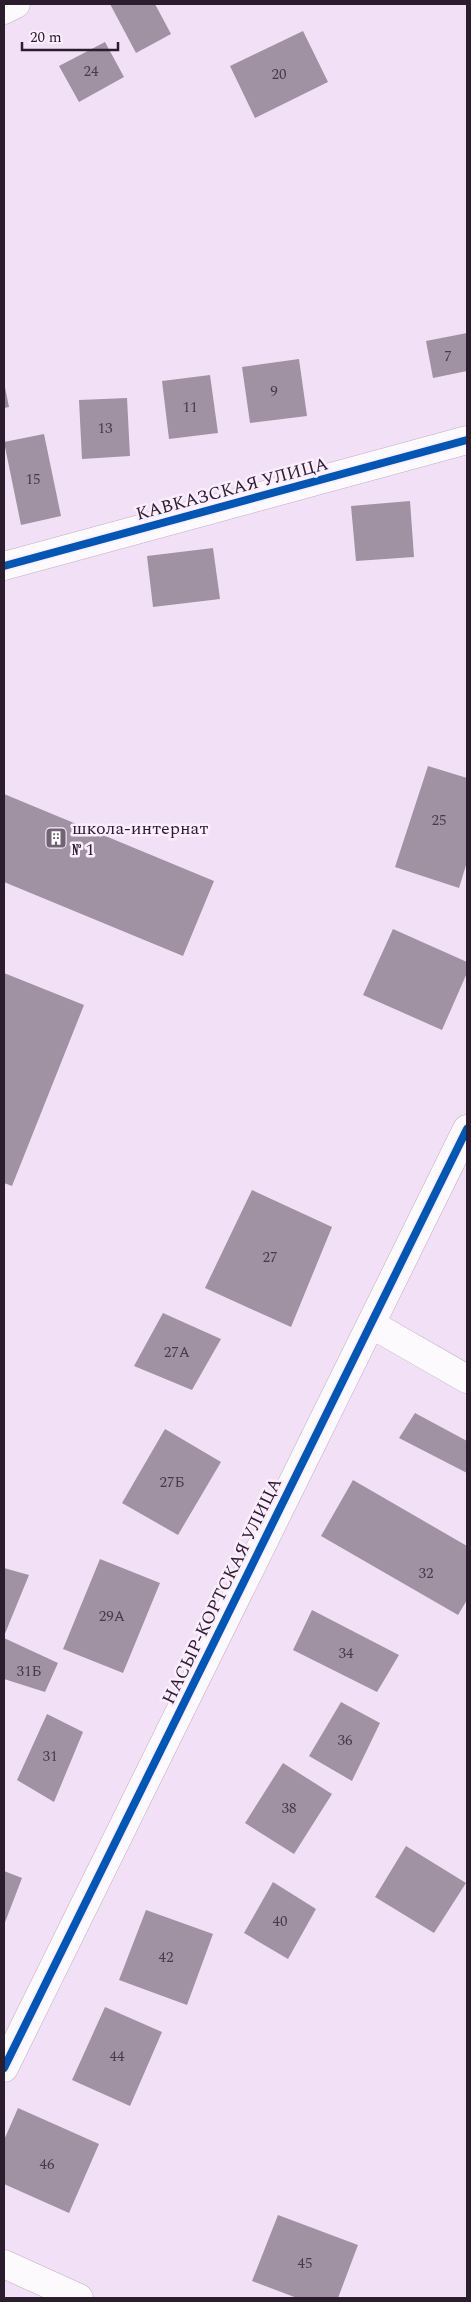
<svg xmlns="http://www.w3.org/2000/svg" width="471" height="2302" viewBox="0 0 471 2302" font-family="Spectral,serif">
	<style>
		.building { fill: #a092a2 }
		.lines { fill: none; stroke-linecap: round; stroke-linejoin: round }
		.minor-casing { stroke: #bdafc0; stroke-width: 29 }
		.major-casing { stroke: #bdafc0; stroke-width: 29 }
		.minor { stroke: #fdfafe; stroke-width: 28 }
		.major { stroke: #fdfafe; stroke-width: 28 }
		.cycleway-casing { stroke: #fcedff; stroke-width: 11 }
		.cycleway { stroke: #0057b8; stroke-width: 8 }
		.labels { text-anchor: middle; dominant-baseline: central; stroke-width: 5; stroke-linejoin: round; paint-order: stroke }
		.number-label { font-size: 15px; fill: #483a4b }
		.street-label { font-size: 18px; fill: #2b1d2e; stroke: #fcedff }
		.poi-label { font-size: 18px; fill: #2b1d2e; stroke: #fcedff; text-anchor: start }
	</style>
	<rect width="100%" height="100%" fill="#f2e1f6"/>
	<path class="building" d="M110,4H155L171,34L136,53Z
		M303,31L328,82L255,118L230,66Z
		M105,42L124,77L79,102L59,66Z
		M467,333V371L433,378L426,341Z
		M299,359L307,416L250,423L242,367Z
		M210,375L218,433L169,439L162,381Z
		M4,382L9,407L4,408Z
		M127,398L130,456L82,459L79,400Z
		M44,434L61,516L21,525L4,442Z
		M410,501L414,557L356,561L351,506Z
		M213,548L220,599L153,607L147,556Z
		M428,766L467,778V862L459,888L395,867Z
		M4,794L214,881L183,956L4,882Z
		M393,929L467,962V973L442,1030L363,995Z
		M4,973L84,1005L12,1186L4,1183Z
		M252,1190L332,1227L291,1327L205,1288Z
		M163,1313L221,1339L192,1390L134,1366Z
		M415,1413L467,1441V1473L399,1438Z
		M165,1429L221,1462L178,1535L122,1503Z
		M353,1480L467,1546V1600L458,1615L321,1536Z
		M100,1559L160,1583L123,1673L63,1649Z
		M4,1568L29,1575L4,1636Z
		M312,1610L399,1655L377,1692L293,1650Z
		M4,1638L58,1663L45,1692L4,1679Z
		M341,1702L380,1723L352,1781L309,1756Z
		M47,1714L83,1732L54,1802L17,1780Z
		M283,1763L332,1794L294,1854L245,1823Z
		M406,1846L466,1883L434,1933L375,1897Z
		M4,1871L22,1878L4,1925Z
		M273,1882L316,1909L288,1959L244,1933Z
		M146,1910L213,1934L187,2005L119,1980Z
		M105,2007L162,2032L130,2106L72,2080Z
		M18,2108L99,2144L69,2213L4,2184V2140Z
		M278,2215L358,2245L338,2298H297L252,2281Z"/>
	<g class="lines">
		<g class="minor-casing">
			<path id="minor" d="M4,10L16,4
				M4,566L467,440
				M371,1324L467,1379
				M4,2068L467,1129"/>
		</g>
		<g class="major-casing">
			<path id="major" d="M4,2264L79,2298"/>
		</g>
		<use href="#minor" class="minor"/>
		<use href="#major" class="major"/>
		<g class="cycleway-casing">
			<path id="cycleway" d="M4,566L467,440
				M4,2068L467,1129"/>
		</g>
		<use href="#cycleway" class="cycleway"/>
	</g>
	<defs>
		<g id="building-square" transform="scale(1.125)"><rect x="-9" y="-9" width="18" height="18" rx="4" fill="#716274" stroke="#fcedff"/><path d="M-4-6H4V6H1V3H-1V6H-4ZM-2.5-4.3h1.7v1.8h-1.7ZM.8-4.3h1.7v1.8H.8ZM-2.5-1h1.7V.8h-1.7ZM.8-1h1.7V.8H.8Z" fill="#fff"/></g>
	</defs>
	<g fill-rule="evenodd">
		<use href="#building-square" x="56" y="838"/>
	</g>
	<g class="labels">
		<g class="number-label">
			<text x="91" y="71">24</text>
			<text x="279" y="74">20</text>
			<text x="448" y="356">7</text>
			<text x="274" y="391">9</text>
			<text x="190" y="407">11</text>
			<text x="105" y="428">13</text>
			<text x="33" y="479">15</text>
			<text x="439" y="820">25</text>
			<text x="270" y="1257">27</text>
			<text x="177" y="1352">27А</text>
			<text x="172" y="1482">27Б</text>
			<text x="426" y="1573">32</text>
			<text x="112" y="1616">29А</text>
			<text x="346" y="1653">34</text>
			<text x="29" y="1671">31Б</text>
			<text x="345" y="1740">36</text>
			<text x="50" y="1756">31</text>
			<text x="289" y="1808">38</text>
			<text x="280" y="1921">40</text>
			<text x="166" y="1957">42</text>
			<text x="117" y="2056">44</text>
			<text x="47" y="2164">46</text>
			<text x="305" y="2263">45</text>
		</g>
		<g class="street-label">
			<text transform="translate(232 489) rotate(-15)">КАВКАЗСКАЯ УЛИЦА</text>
			<text transform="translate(222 1591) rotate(-64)">НАСЫР-КОРТСКАЯ УЛИЦА</text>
		</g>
		<g class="poi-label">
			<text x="72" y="828">школа-интернат<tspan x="72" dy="21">№ 1</tspan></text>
		</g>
	</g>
	<rect width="471" height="2302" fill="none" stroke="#2b1d2e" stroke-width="10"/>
	<path d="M22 42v8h96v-8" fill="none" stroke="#2b1d2e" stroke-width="2.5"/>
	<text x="30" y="42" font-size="15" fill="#2b1d2e" stroke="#fcedff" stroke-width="4" paint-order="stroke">20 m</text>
</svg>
